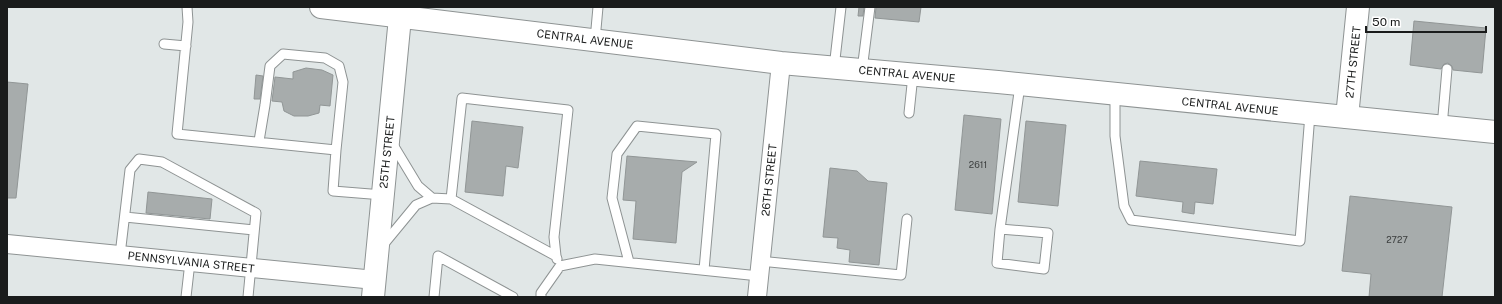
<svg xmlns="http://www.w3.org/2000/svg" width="1502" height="304" viewBox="0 0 1502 304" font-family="'Public Sans',sans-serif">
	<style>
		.building { fill: #a7acac; stroke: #919696 }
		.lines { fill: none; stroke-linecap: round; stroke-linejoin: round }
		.lane-casing { stroke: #8e9393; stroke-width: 11 }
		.street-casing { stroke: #8e9393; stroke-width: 20 }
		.secondary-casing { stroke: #8e9393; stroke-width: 24 }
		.primary-casing { stroke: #8e9393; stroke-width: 24 }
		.lane { stroke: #fff; stroke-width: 9 }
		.street { stroke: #fff; stroke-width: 18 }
		.secondary { stroke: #fff; stroke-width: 22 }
		.primary { stroke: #fff; stroke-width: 22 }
		.labels { text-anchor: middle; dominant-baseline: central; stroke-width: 3; stroke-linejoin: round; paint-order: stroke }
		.number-label { font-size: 9px; fill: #3d4040 }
		.street-label { font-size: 11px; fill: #1a1c1c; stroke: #fff }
	</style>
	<rect width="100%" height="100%" fill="#e1e7e7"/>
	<path class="building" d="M859,7H864L863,16H858Z
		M876,7H921L919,22L875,18Z
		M1414,21L1486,28L1482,73L1453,70L1452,66L1448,63L1444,64L1441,69L1410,65Z
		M306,68L322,70L333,75L330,106L320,105L319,113L308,116H294L284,111L282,102L272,101L275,77L293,79V72Z
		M256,75L263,76L260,99H254Z
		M7,82L28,84L16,198H7Z
		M964,115L1001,119L992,214L955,210Z
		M472,121L523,127L518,168L506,166L503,196L465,192Z
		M1026,121L1066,125L1058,206L1018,202Z
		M627,156L697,162L682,172L676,243L633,239L636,201L623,200Z
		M1140,161L1217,169L1213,204L1195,202L1194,214L1182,212L1183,202L1136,196Z
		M830,168L857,171L868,181L887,183L879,265L849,262L850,250L837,248L838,238L823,237Z
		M148,192L212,199L210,219L146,213Z
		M1350,196L1452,207L1442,297H1369L1371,274L1342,271Z"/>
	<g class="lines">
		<g class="lane-casing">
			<path id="lane" d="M187,7L188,22L177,134L336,150L333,191L383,195
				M595,40L598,7
				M164,44L186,46
				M834,68L841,7
				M862,70L870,7
				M1115,94V136L1124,206L1131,220L1300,241L1310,114
				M909,113L913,75
				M1442,127L1447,69
				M259,141L265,105L270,66L283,54L325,58L339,66L343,82L336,150
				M392,143L418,186L432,198
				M451,199L462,98L568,110L554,237L556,256
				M125,217L254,230
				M1000,229L1048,233L1044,269L997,263L1000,229L1020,85
				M383,245L416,205L432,198L451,199L556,256L557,259
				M120,255L130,170L139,159L162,162L256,213L248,297
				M760,261L901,275L907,219
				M629,262L612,198L617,154L637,126L716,134L704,270
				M186,297L190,262
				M434,297L438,256L513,297
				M541,297V293L560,266L595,259L759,276"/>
		</g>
		<g class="street-casing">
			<path id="street" d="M7,244L375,280
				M757,297L781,63"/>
		</g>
		<g class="secondary-casing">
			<path id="secondary" d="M1347,117L1358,7
				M373,297L401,7"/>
		</g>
		<g class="primary-casing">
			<path id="primary" d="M321,7L781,63L998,82L1495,132"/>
		</g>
		<use href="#lane" class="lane"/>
		<use href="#street" class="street"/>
		<use href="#secondary" class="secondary"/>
		<use href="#primary" class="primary"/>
	</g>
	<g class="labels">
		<g class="number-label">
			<text x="978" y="164">2611</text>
			<text x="1397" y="239">2727</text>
		</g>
		<g class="street-label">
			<text transform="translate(585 39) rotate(7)">CENTRAL AVENUE</text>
			<text transform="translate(1353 62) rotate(-84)">27TH STREET</text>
			<text transform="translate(907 74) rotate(5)">CENTRAL AVENUE</text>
			<text transform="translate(1230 106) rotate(6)">CENTRAL AVENUE</text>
			<text transform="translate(387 152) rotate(-84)">25TH STREET</text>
			<text transform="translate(769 180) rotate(-84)">26TH STREET</text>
			<text transform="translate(191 262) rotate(6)">PENNSYLVANIA STREET</text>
		</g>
	</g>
	<rect width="1502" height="304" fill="none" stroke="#1a1c1c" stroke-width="16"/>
	<path d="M1366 26v6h120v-6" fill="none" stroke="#1a1c1c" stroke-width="2"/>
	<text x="1372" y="26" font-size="12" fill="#1a1c1c" stroke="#ffffff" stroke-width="3" paint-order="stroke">50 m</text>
</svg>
